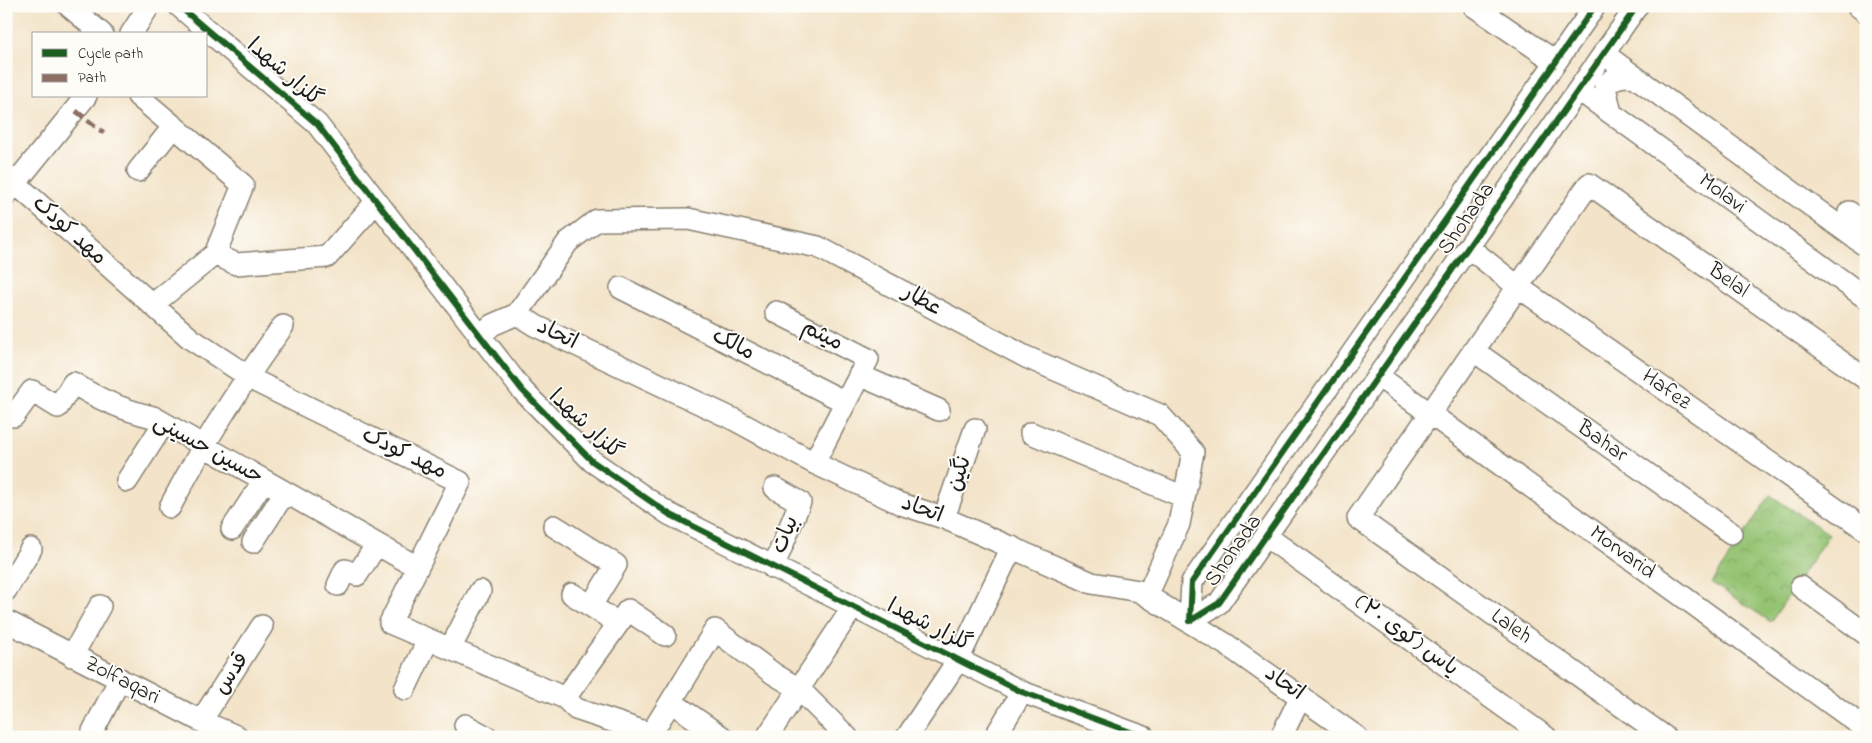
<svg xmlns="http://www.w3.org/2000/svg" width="1872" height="743" viewBox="0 0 1872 743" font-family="'Indie Flower','Playpen Sans Arabic',sans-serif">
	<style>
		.park { fill: url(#park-crowns); stroke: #587047 }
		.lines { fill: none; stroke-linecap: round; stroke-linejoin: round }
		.minor-casing { stroke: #888072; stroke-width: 24 }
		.minor { stroke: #fff; stroke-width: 21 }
		.quiet { stroke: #8d6e63; stroke-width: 5; stroke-dasharray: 10 5; stroke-linecap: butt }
		.cycleway-casing { stroke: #fdfcf7; stroke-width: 9 }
		.cycleway { stroke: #1b5e20; stroke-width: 6 }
		.labels { text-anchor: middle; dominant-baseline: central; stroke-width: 4; stroke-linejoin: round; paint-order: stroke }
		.street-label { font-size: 22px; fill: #1c1c1c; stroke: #fdfcf7 }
	</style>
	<defs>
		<pattern id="park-crowns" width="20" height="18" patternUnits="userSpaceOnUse" patternTransform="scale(1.25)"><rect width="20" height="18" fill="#94c372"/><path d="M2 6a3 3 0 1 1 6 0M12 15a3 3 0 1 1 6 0" fill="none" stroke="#7fa762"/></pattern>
	</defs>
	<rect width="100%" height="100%" fill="#fdfcf7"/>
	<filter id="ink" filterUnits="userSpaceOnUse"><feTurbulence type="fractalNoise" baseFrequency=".02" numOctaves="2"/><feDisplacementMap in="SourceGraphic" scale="10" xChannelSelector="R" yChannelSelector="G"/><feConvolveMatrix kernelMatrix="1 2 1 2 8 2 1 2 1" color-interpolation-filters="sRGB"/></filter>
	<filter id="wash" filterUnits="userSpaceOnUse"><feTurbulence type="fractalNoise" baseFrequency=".0096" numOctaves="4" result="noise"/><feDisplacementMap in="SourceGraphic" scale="20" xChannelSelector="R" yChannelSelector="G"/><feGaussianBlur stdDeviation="1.12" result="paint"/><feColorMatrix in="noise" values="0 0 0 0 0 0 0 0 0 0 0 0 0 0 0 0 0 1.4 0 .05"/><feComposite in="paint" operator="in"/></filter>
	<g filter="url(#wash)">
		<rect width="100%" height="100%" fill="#f3e3c8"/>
		<path class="park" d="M1770,495L1829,534L1771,622L1712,583Z"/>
	</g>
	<g filter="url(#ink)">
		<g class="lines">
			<g class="minor-casing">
				<path id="minor" d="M69,6L102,34
					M179,6L317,124L522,390L592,461L669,514L1022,692L1144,737
					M1474,6L1556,62
					M1595,6L1192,582L1190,621L1219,603L1637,6
					M1858,6L1866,12
					M131,34L149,6
					M1604,54L1866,246
					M1579,90L1866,298
					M138,96L243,185L215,254
					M1611,113L1605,87C1613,76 1621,76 1634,76
					M138,171L174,126
					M6,175L191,339L257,382L460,482L390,623L565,698L576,709L651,734
					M6,195L86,96
					M1849,212L1866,224
					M1468,247L1517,286L1866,530
					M621,288L845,402
					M152,305L215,254L236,264L327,257L376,202
					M776,312L868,359L814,463
					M517,314L568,242L597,220L688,219L818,247L1026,357L1160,415L1193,452L1179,524L1147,596
					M479,337L492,325L517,314L536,326L735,420L814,463L901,504L944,518L1092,583L1139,591L1227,645L1357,737
					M1474,351L1731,533
					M859,375L939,410
					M1378,376L1866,729
					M14,416L32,391L58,407L73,383C99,400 123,410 153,417L417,567
					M1031,433L1184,497
					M127,481L164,423
					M170,507C203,443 241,384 283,326
					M944,518L975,429
					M554,526L616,565L592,604
					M232,529L264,480
					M1266,536L1546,737
					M253,542L285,492
					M773,568L800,502L775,488
					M338,585L345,570L357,575L377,544
					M1801,587L1866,634
					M6,590L31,549
					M572,594L618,623
					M6,621L201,721L238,737
					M450,649L480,591
					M72,656L100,606
					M405,689L428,640
					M565,698L628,610L665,635
					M671,702L722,737
					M201,721L262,626
					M465,725L487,737
					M93,731L120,679
					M649,737L715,630L774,674L799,689L847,737
					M767,737L853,607
					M907,737L958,660L1012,547
					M995,737L1022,692
					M1281,737L1301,696
					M1665,737L1358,518L1589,184L1866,379"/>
			</g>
			<use href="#minor" class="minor"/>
			<path class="quiet" d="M76,111L104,133"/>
			<g class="cycleway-casing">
				<path id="cycleway" d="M179,6L317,124L522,390L592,461L669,514L1022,692L1144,737
					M1595,6L1192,582L1190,621L1219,603L1637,6"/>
			</g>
			<use href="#cycleway" class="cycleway"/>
		</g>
	</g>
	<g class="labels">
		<g class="street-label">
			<text transform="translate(284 73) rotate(41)">گلزار شهدا</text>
			<text transform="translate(1722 194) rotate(36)">Molavi</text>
			<text transform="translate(1467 219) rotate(-55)">Shohada</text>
			<text transform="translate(69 231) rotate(42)">مهد کودک</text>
			<text transform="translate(1728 281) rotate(35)">Belal</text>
			<text transform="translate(922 301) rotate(29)">عطار</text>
			<text transform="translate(557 335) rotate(26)">اتحاد</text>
			<text transform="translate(822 336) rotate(27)">میثم</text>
			<text transform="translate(733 345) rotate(27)">مالک</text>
			<text transform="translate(1666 390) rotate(35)">Hafez</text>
			<text transform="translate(585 425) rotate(43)">گلزار شهدا</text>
			<text transform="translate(1602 442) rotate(35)">Bahar</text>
			<text transform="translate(208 450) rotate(29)">حسین حسینی</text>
			<text transform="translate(404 454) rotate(26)">مهد کودک</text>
			<text transform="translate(960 474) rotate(-71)">نگین</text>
			<text transform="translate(922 510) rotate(20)">اتحاد</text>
			<text transform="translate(786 535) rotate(-68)">بیات</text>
			<text transform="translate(1234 551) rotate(-55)">Shohada</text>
			<text transform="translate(1622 553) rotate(36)">Morvarid</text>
			<text transform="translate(929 626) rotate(27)">گلزار شهدا</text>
			<text transform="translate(1511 627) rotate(35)">Laleh</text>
			<text transform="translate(1406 636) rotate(36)">یاس (کوی ۲۰)</text>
			<text transform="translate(232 674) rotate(-57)">قدس</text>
			<text transform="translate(122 681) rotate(27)">Zolfaqari</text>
			<text transform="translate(1284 684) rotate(35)">اتحاد</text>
		</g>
	</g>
	<rect width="1872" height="743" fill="none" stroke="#fdfcf7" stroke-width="25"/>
	<rect x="32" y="32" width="175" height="65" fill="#fdfcf7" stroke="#a3a29f"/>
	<rect x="42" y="49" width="25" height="8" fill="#1b5e20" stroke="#a3a29f"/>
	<text x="78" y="58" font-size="15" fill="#1c1c1c">Cycle path</text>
	<rect x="42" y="74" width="25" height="8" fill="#8d6e63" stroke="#a3a29f"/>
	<text x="78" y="82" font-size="15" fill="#1c1c1c">Path</text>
</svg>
